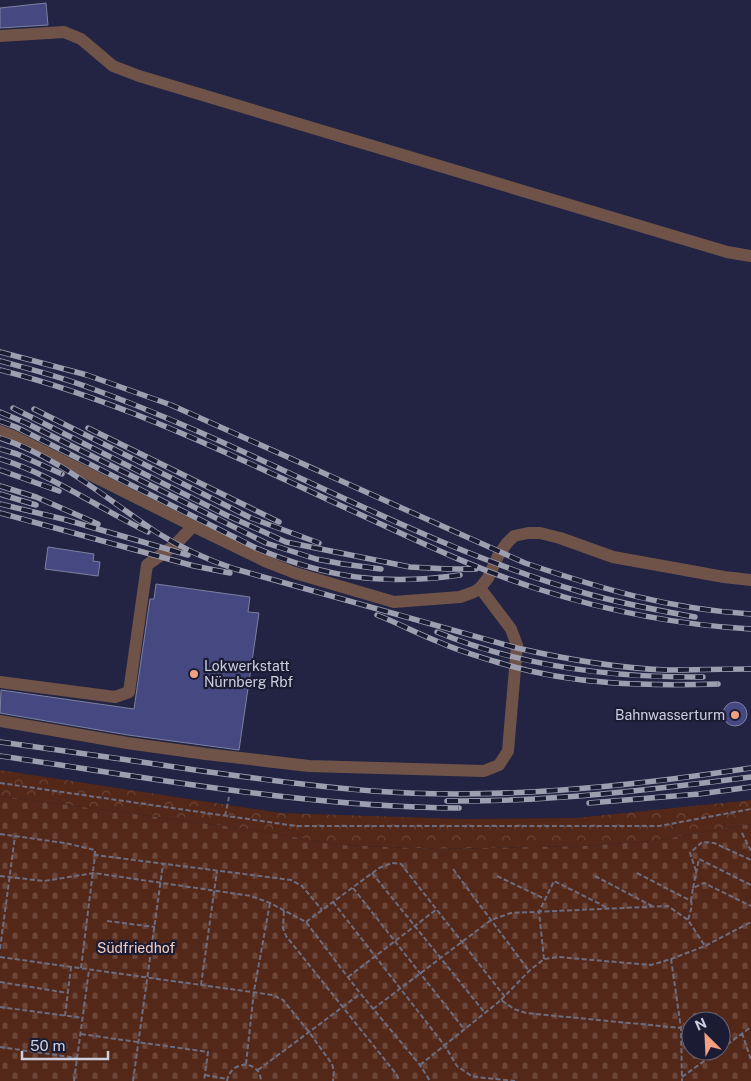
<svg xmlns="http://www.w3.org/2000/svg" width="751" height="1081" viewBox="0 0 751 1081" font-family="'Public Sans',sans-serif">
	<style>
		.built { fill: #232443 }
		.forest { fill: url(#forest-crowns) }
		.cemetery { fill: url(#cemetery-stones); fill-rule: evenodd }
		.building { fill: #464981; stroke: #7d819f }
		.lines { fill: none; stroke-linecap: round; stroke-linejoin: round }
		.path { stroke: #6c6d81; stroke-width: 2; stroke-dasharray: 5 2.5; stroke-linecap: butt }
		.minor { stroke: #6f5349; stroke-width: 12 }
		.rail-casing { stroke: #9d9fb1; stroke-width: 5.5 }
		.rail { stroke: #1b1c34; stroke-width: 4; stroke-dasharray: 11; stroke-linecap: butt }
		.poi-dot { fill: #f39f82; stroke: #1b1c34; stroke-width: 2 }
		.labels { text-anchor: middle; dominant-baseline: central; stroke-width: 4.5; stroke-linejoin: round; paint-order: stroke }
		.poi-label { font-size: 14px; fill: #ced0e0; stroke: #1b1c34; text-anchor: start }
		.park-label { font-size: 14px; fill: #f5cec0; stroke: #1b1c34 }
	</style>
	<defs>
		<pattern id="forest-crowns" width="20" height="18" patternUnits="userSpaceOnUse" patternTransform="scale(1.25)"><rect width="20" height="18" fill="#542818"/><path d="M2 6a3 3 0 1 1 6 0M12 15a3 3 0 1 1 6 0" fill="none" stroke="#6b4639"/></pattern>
		<pattern id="cemetery-stones" width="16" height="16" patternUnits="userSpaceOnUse" patternTransform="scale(1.25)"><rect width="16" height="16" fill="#542818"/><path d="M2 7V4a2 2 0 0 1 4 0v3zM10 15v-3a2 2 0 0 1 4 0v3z" fill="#6b4639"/></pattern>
	</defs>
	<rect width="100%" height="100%" fill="#1b1c34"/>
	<path class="built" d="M0,0H751V800L575,818L463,819L281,813L0,770Z"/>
	<path class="forest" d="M0,770L281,813L463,819L575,818L751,800V824L653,841L584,846L437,849L339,845L254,830L0,796Z"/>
	<path class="cemetery" d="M0,796L254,830L339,845L437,849L584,846L653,841L751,824V1081H0ZM691,1021H721V1051H691Z"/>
	<path class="building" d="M46,3L48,25L0,28V8Z
		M48,547L94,554L93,561L100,562L98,576L45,569Z
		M156,584L250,597L248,612L259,613L239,750L128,735L0,713L1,690L134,709L150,599H154Z
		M723 714a12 12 0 1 1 24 0a12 12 0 1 1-24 0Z"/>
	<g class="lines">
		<path class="path" d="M0,783L296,826H659L751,809
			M225,816L229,797
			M742,833L751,851
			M0,834L65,843L95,850V855
			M453,869L529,971
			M696,871L690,853L702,842L714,843L751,860
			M372,873L485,1013
			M637,873L691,901L692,906L688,920
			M0,876L44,881L94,873L251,896L270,903L306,922L360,993L420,1065L430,1081
			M497,876L545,899
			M595,876L652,906
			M353,888L464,1029
			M693,888L699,859L751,885
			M691,901L693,888L704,883L751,906
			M333,902L445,1046L457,1066L470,1075L477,1077L515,1081
			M284,911L283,928L286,936L397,1075L399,1081
			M107,921L155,927
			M306,922L379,868L392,863L401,864L505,997
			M0,949L15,836
			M0,957L273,995L283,1000L309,1032L332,1064L334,1071L333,1081
			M544,959L539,912L554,881L608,908
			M671,959L681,1028L682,1081
			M81,968L95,855L291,880L302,886L322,910
			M348,977L437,909
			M0,982L68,993
			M201,985L217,871
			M501,1000L529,971L544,959L558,957L651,965L671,959L705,946L751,922
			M0,1007L83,1018
			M373,1009L491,920L511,913L668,906L688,920L705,946
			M65,1016L71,967
			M742,1033L751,1060
			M81,1034L208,1052L204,1081
			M0,1047L77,1058
			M721,1049L751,1027
			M246,1064L254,991L270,903
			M420,1065L501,1000L514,1009L526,1013L681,1028
			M258,1070L360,994
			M205,1075L227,1079
			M682,1077L718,1051
			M74,1081L89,970
			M133,1081L163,864
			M227,1081C230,1060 260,1059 261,1081"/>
		<path class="minor" d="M0,36L64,32L81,39L113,66L139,76L727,252L751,256
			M0,431L13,436L193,526
			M0,682L115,697L129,692L147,565L175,545L193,526L267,562L295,573L394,602L460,597L474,592L480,588L488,578L498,556L507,543L514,536L528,533H540L560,538L613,557L724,577L751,580
			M0,721L127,743L206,754L309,766L484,771L499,765L508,751L517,645L511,629L480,588"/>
		<g class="rail-casing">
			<path id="rail" d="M0,352L87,375L171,405L525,563C602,589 669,609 751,614
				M0,361C30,369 61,377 90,388C257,448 410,542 581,592C618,603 656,610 695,617
				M0,370C130,403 250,464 372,520C426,545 481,571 538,589C607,611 679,625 751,629
				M13,408L226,515L286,542L410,567L448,569H476
				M34,409L251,518L319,543
				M0,412L26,423L266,543L316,559L343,564L381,569
				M0,421L16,427L256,548C327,578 383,586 460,575
				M88,428L279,522
				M0,438C59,457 105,498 156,532C181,548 208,560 235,569L517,648C565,659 616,668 666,670C694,670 723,669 751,669
				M0,449L17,454L62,474
				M0,459C53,475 98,508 148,532
				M0,470L59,491
				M0,486L36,497L98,524
				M0,494L36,505
				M0,504L63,519L188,555
				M0,513L194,566L230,573
				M377,615C398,623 418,634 439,642C459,651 480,657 500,663C571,685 645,686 718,684
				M437,632C522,667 612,678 703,677
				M0,742C65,751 130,760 195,770C254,778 313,787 373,791C499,800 626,787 751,768
				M0,756C152,778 305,807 459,808
				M447,801C549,802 650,790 751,777
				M589,803L699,794L751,787"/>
		</g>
		<use href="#rail" class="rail"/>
	</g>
	<g class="poi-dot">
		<circle cx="194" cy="674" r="5"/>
		<circle cx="735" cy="715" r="5"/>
	</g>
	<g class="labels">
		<g class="poi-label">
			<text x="204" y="666">Lokwerkstatt<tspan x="204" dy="16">Nürnberg Rbf</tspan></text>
			<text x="725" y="715" text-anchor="end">Bahnwasserturm</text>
		</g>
		<g class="park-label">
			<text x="136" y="948">Südfriedhof</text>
		</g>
	</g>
	<g transform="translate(706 1036) rotate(336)"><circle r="24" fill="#1b1c34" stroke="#636479"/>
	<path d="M0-4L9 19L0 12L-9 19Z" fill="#f39f82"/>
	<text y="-8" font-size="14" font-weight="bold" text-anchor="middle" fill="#ced0e0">N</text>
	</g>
	<path d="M22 1051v8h86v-8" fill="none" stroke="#ced0e0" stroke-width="2.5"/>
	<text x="30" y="1051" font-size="15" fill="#ced0e0" stroke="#1b1c34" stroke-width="4" paint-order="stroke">50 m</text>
</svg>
